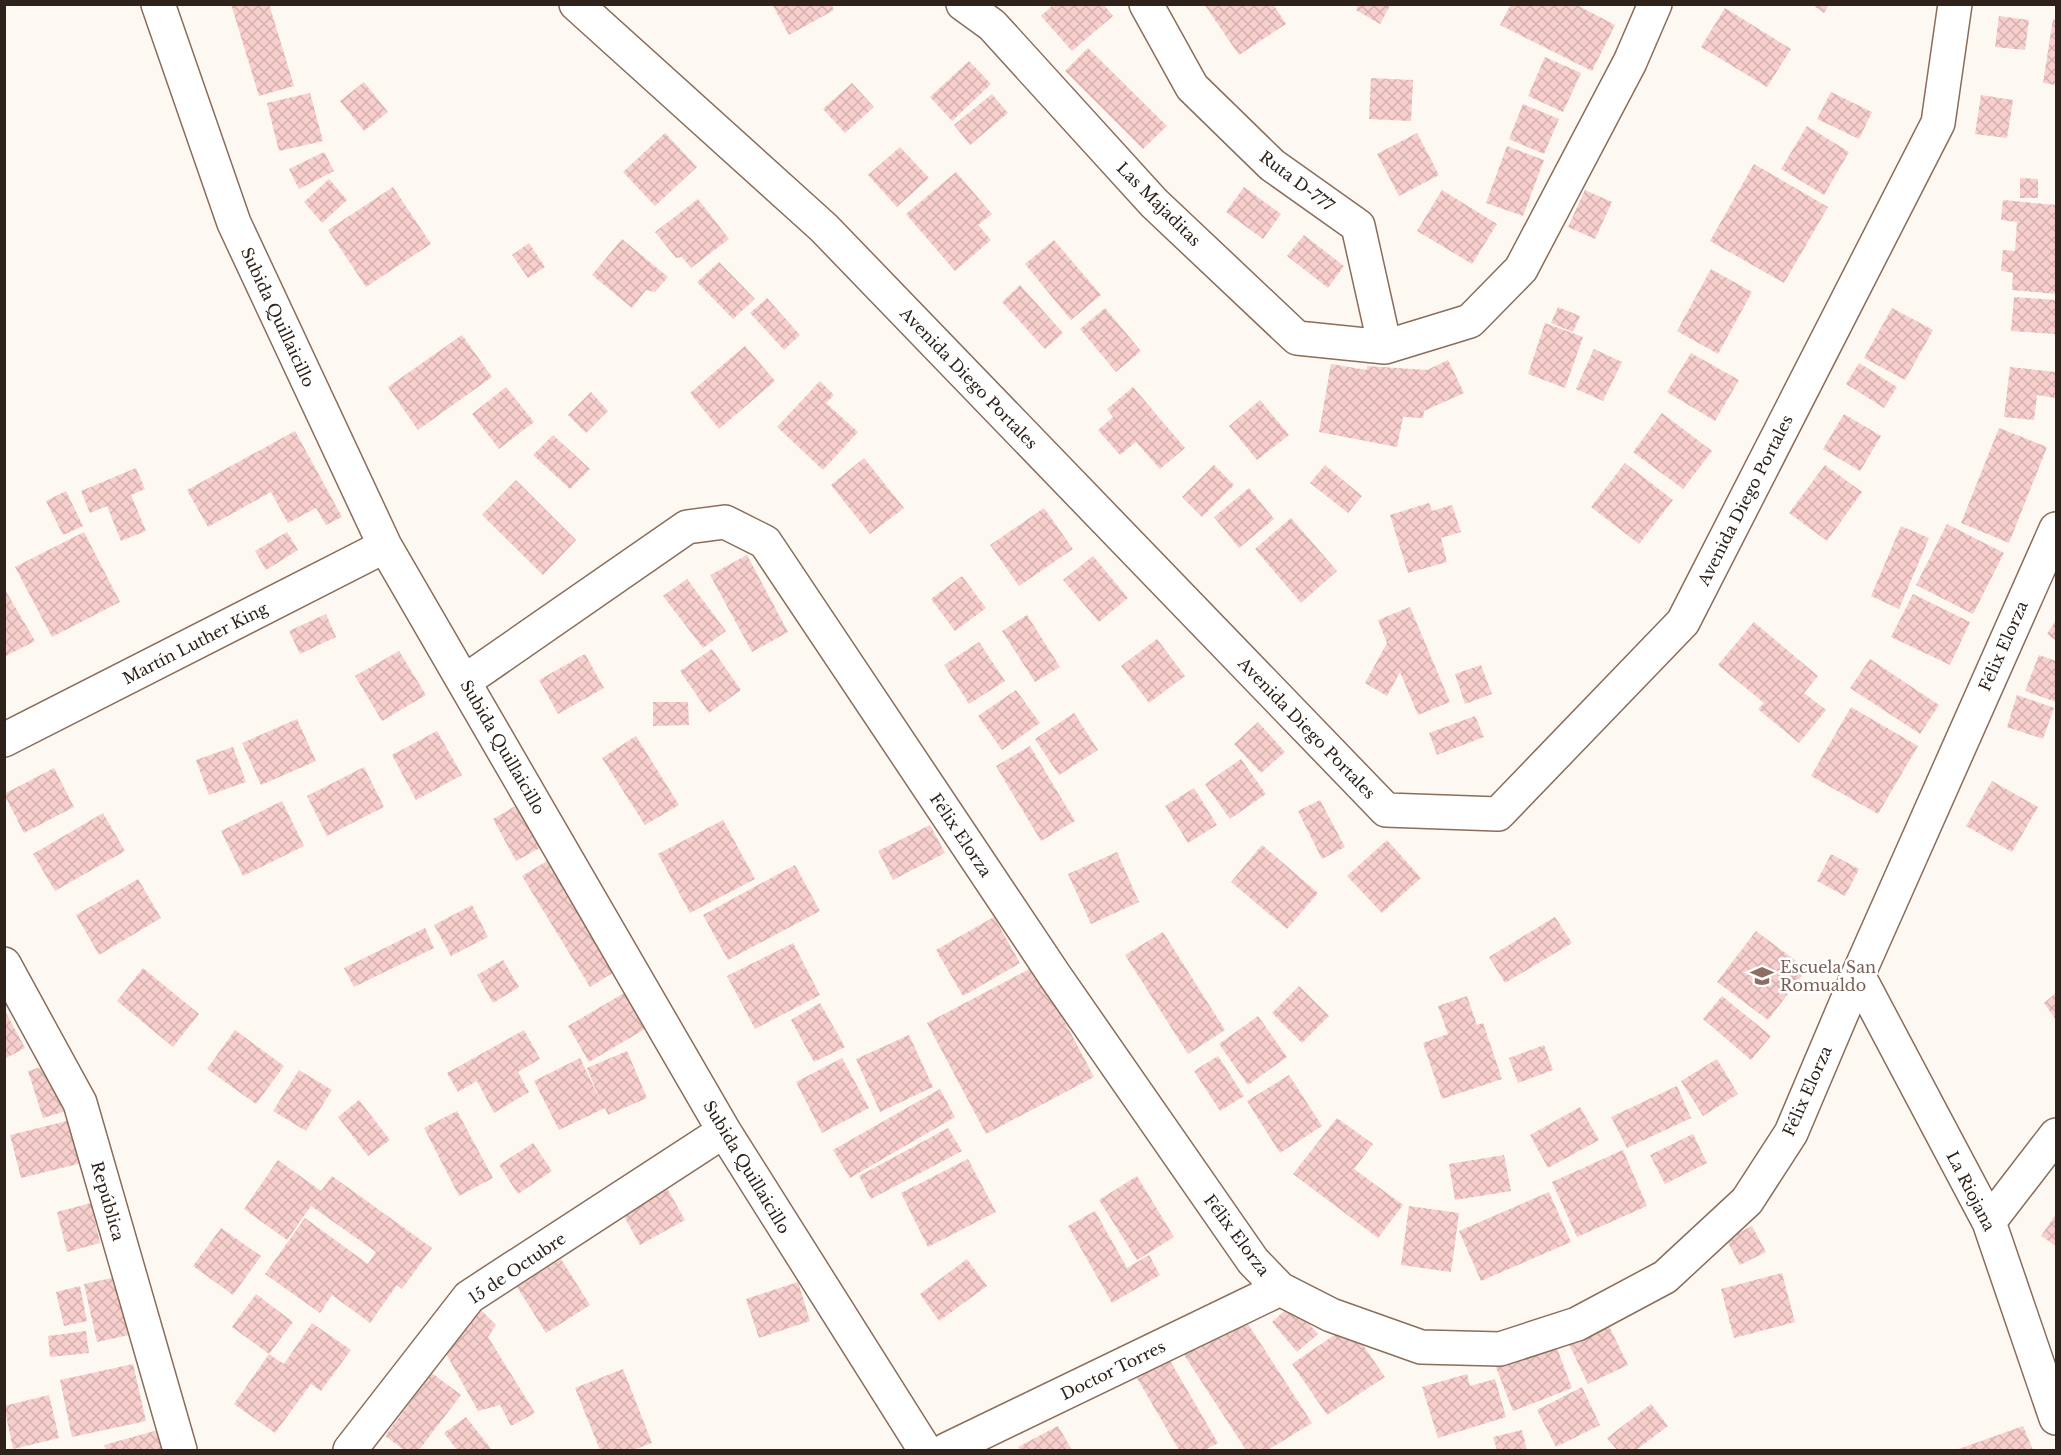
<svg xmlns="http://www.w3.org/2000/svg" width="2061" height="1455" viewBox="0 0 2061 1455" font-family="'Libre Baskerville',serif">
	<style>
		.building { fill: url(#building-cross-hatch) }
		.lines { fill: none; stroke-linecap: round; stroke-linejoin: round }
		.minor-casing { stroke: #8a6d5a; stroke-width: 36 }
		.minor { stroke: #fff; stroke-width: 33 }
		.labels { text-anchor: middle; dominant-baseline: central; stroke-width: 5; stroke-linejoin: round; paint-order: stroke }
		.street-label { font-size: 16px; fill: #2e221a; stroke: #fff }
		.education-label { font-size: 16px; fill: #785e54; stroke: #fff; text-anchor: start }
	</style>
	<defs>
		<pattern id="building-cross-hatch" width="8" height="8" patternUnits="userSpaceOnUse" patternTransform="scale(1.5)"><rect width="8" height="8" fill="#f7cfcd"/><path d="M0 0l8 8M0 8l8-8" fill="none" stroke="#d4b1af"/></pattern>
	</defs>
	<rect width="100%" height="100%" fill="#fef8f3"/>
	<path class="building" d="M231,4H269L294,86L259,96Z
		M772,4H831L834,10L789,35Z
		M1054,4H1103L1113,16L1072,51L1041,16Z
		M1204,4H1273L1286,24L1239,55Z
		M1359,4H1391L1380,24L1356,10Z
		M1511,4H1575L1615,25L1592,71L1500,25Z
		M1811,4H1829L1824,13Z
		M1725,8L1791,49L1767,87L1701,47Z
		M1999,16L2029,20L2025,50L1995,47Z
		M2053,19L2056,20V85L2043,83Z
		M1088,48L1167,126L1143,149L1065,71Z
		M1545,57L1581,73L1563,112L1528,96Z
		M969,61L991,84L952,121L930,97Z
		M1371,78L1413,80L1411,121L1369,119Z
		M364,82L388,112L364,131L340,101Z
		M852,83L874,107L845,133L823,109Z
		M1831,92L1872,112L1859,139L1817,119Z
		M310,93L323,141L279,151L267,103Z
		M992,94L1008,113L970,145L954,125Z
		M1981,95L2013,100L2007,138L1975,134Z
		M1523,104L1559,119L1544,154L1509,139Z
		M1807,126L1849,152L1824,195L1781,169Z
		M665,133L697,167L655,206L623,172Z
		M1417,133L1439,175L1399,196L1377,154Z
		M1507,146L1544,160L1523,216L1486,203Z
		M900,147L929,178L897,207L868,175Z
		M324,152L334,171L299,189L289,169Z
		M1754,164L1828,207L1784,283L1710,241Z
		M956,172L992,214L978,225L991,240L955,271L906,214Z
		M2020,178L2038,179V198H2020Z
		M329,179L347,200L322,223L304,202Z
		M393,187L431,244L366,287L328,230Z
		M1244,187L1281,214L1263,239L1226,212Z
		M1442,190L1497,224L1472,264L1417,231Z
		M1585,190L1612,202L1595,239L1568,227Z
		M698,199L729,239L691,268L682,257L676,258L655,232Z
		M2003,200L2056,205V294L2012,290L2013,273L2001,271L2003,250L2015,251L2017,222L2001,220Z
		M1304,235L1344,266L1328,288L1287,256Z
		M622,239L668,277L655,292L646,290L632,308L592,275Z
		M1054,240L1101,295L1071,320L1025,264Z
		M529,243L545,267L528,278L512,255Z
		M719,262L755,299L733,319L697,282Z
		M1711,269L1752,292L1718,354L1677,331Z
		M1020,285L1063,333L1045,349L1002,302Z
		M2014,297L2056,300V334L2011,331Z
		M767,298L800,335L784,350L750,313Z
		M1558,307L1580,316L1573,332L1551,323Z
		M1105,308L1141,351L1116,372L1080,329Z
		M1892,308L1933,330L1905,380L1864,358Z
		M1545,323L1583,337L1565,388L1528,374Z
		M462,335L492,377L418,430L388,387Z
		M745,346L775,381L719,429L690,393Z
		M1594,349L1622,362L1603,401L1576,389Z
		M1691,353L1739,380L1715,421L1667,392Z
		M1448,360L1464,393L1424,411L1423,418L1403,417L1397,447L1319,432L1331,364L1367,370V366L1427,370Z
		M1859,363L1897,387L1884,408L1846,384Z
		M2010,367L2056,372V398L2037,395L2034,420L2004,417Z
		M820,381L834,395L826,403L858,432L823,470L777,427Z
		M506,387L534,422L499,449L472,414Z
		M1133,387L1185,448L1160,469L1136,442L1120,455L1098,430L1113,417L1107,409Z
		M591,392L608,411L586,433L568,415Z
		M1260,400L1289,435L1257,460L1229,426Z
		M1662,413L1712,451L1683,489L1633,452Z
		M1844,414L1881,436L1860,471L1823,449Z
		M1999,428L2047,447L2009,543L1961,523Z
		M295,431L342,517L326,525L316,508L288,523L271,492L208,527L187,490Z
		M553,435L590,469L570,489L533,455Z
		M864,458L904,508L870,534L831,485Z
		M1625,463L1673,500L1639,544L1591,507Z
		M1214,465L1234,485L1202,517L1182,497Z
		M1325,465L1362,496L1348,513L1310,483Z
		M1825,465L1862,492L1827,541L1789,513Z
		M136,468L145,489L131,495L146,531L121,541L107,506L90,513L81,491Z
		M516,480L576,540L543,575L482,515Z
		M1249,488L1274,519L1239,548L1214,517Z
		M66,491L83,526L63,535L46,501Z
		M1429,503L1432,511L1452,505L1461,532L1441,538L1447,562L1408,573L1390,515Z
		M1044,508L1073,549L1019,586L990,545Z
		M1291,518L1337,571L1301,603L1255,549Z
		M1947,524L2004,553L1973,614L1916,585Z
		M1901,526L1929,538L1899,609L1871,596Z
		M84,532L120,602L52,637L15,567Z
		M287,532L298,550L266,570L255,551Z
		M747,555L788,632L752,652L710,575Z
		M1093,556L1128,598L1099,622L1063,580Z
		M962,576L986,608L955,631L931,599Z
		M687,579L726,631L703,648L663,596Z
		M4,588L35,641L4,657Z
		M1913,594L1970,622L1950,665L1891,637Z
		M1410,607L1450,702L1418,715L1400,672L1387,696L1365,683L1387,643L1378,620Z
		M326,614L336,637L300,654L289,631Z
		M1027,615L1060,667L1035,682L1002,631Z
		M2056,620V641L2047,634Z
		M1754,622L1818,676L1804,693L1826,710L1799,743L1758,709L1764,703L1718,665Z
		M1157,639L1185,676L1149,703L1121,666Z
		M979,642L1005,681L969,704L944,665Z
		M712,649L741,690L709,713L680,671Z
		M399,651L426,695L382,721L355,676Z
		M585,654L604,688L558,714L539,680Z
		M2039,655L2056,661V702L2025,691Z
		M1870,659L1939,705L1920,734L1850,688Z
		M1481,665L1492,694L1465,704L1455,674Z
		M1016,690L1040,723L1002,750L978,716Z
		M2017,695L2054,708L2043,739L2007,727Z
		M653,702H688L689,725L653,726Z
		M1851,707L1918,746L1878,814L1811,776Z
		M1074,713L1098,750L1059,775L1035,739Z
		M1475,716L1484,737L1437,755L1429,733Z
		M297,719L316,761L261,785L242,743Z
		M1258,722L1285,752L1261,773L1234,744Z
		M437,731L462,775L416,800L392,755Z
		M636,736L679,805L645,825L602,758Z
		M1030,746L1075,821L1041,841L996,766Z
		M233,747L246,782L209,795L196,760Z
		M1241,759L1266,794L1230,819L1205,784Z
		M364,767L384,807L327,836L307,796Z
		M54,768L74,807L24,833L4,794Z
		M1992,781L2038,807L2012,852L1966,826Z
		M1194,788L1217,825L1188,843L1165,806Z
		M1320,800L1345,847L1322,859L1298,811Z
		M282,801L304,846L243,876L221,831Z
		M524,801L547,844L516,861L493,819Z
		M103,813L125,851L55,891L33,854Z
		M723,820L755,879L690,913L658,854Z
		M930,825L945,853L893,880L878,851Z
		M1387,840L1421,878L1382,913L1347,876Z
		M1262,845L1318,893L1287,929L1231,882Z
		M1117,852L1139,902L1091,924L1068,874Z
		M1831,854L1859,869L1845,896L1817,881Z
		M552,858L619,969L590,987L522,876Z
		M795,865L820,911L728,960L703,915Z
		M138,879L161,918L99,955L76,915Z
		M472,905L488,937L451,956L434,925Z
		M994,917L1020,963L963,996L936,950Z
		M1555,917L1572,943L1505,983L1489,957Z
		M425,928L434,948L354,987L344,968Z
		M1756,931L1807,969L1768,1020L1717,982Z
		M1163,932L1225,1030L1188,1054L1125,955Z
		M793,943L820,995L755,1029L727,976Z
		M503,960L519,987L493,1003L477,975Z
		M1035,966L1094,1077L986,1134L927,1023Z
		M143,968L199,1014L173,1047L117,1001Z
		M1299,986L1329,1016L1302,1043L1272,1013Z
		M624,993L645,1029L589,1062L568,1026Z
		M2056,993V1020L2044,1003Z
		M1467,996L1477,1025L1483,1023L1502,1079L1442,1099L1423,1043L1448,1034L1438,1006Z
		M1722,996L1771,1036L1751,1060L1703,1019Z
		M820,1003L845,1047L814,1062L791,1020Z
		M4,1009L25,1048L4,1059Z
		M1258,1016L1287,1057L1248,1085L1219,1044Z
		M235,1030L284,1066L256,1104L207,1069Z
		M524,1030L540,1059L518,1072L529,1092L494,1113L477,1081L458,1092L447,1073Z
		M909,1035L933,1087L880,1112L856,1059Z
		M1544,1045L1553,1070L1518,1083L1509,1058Z
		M627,1051L647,1098L608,1115L605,1108L559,1130L534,1081L580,1058L600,1100L587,1068Z
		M1218,1056L1244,1096L1220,1111L1194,1071Z
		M842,1058L869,1108L822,1133L796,1082Z
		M1717,1059L1738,1094L1703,1116L1681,1081Z
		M64,1060L79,1107L43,1118L28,1071Z
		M299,1070L332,1090L306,1131L273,1111Z
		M1289,1075L1322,1126L1280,1153L1247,1101Z
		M1677,1086L1691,1118L1627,1148L1611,1117Z
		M940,1089L955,1117L850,1178L833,1150Z
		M359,1100L390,1140L368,1156L338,1117Z
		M1580,1107L1599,1140L1548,1168L1530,1135Z
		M457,1111L493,1178L459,1196L424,1128Z
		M1337,1118L1373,1144L1354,1169L1403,1205L1378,1238L1293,1174Z
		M75,1119L86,1162L21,1178L10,1135Z
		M948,1128L962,1151L871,1199L859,1176Z
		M1693,1134L1707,1163L1665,1184L1650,1155Z
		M533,1143L552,1171L518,1194L499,1165Z
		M1623,1150L1647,1206L1577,1237L1552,1182Z
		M1504,1155L1511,1191L1455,1200L1449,1164Z
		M968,1159L996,1212L928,1247L901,1193Z
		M278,1160L321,1191L332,1176L432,1248L402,1289L397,1285L370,1323L332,1295L320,1313L265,1274L305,1218L368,1264L376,1252L311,1206L287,1240L244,1209Z
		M1137,1176L1174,1237L1137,1260L1099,1200Z
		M664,1183L685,1220L640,1245L619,1207Z
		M1549,1192L1571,1242L1481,1281L1459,1231Z
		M91,1203L100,1243L67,1252L57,1212Z
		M1409,1206L1459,1213L1451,1272L1401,1265Z
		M1095,1211L1127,1268L1149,1255L1160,1275L1112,1303L1068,1226Z
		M2056,1214V1246L2041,1236Z
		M1752,1226L1766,1252L1740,1265L1726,1239Z
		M221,1228L261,1256L233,1295L193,1266Z
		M561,1259L590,1305L546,1333L517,1287Z
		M967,1259L987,1286L939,1321L920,1294Z
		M1782,1273L1795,1322L1734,1338L1721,1289Z
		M130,1274L143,1332L97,1342L84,1284Z
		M798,1282L810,1321L759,1338L746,1299Z
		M80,1286L87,1321L64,1326L56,1292Z
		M256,1294L293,1322L269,1354L232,1327Z
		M1292,1304L1318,1334L1297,1352L1272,1322Z
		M1237,1307L1312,1423L1268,1450H1246L1177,1344Z
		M481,1310L496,1325L488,1337L535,1413L511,1426L500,1405L478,1411L444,1350Z
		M1605,1318L1628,1365L1588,1384L1565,1336Z
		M312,1323L351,1350L321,1391L311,1384L275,1433L234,1404L269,1354L284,1364Z
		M1349,1325L1385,1377L1327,1415L1292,1364Z
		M86,1331L89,1353L50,1357L48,1336Z
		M1555,1343L1572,1388L1513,1411L1495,1365Z
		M1169,1359L1218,1443L1205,1450H1179L1137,1378Z
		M133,1364L146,1421L72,1437L60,1380Z
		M623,1369L652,1443L633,1450H600L575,1388Z
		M432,1373L461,1395L419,1450H404L385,1436Z
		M1467,1374L1470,1386L1495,1379L1506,1417L1438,1438L1422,1387Z
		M1582,1387L1600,1425L1556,1447L1537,1410Z
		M49,1395L59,1438L13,1449L4,1406Z
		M1651,1404L1668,1426L1636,1450H1617L1607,1438Z
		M466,1417L492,1450H457L444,1433Z
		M1058,1426L1072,1450H1020L1018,1447Z
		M2023,1426L2033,1450H1956Z
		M158,1430L164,1450H106L104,1445Z
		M1522,1430L1527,1450H1497L1493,1437Z"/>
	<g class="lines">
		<g class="minor-casing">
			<path id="minor" d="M158,4L234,223L385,546L724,1131L925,1450
				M576,4L824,228L1386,810L1498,814L1683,622L1938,123L1955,4
				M963,4L992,25L1154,203L1297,338L1385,347L1470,321L1521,269L1630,62L1655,4
				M1146,4L1192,87L1272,165L1358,226L1385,347
				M465,681L687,527L725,522L765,542L1055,976L1253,1261L1280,1289L1331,1315L1421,1347L1500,1349L1577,1324L1665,1277L1747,1201L1791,1133L1858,975L2056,529
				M4,740L385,546
				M4,964L80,1103L180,1450
				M1858,975L1989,1222L2056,1418
				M1989,1222L2056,1135
				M350,1450L469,1297L724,1131
				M946,1450L1280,1289"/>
		</g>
		<use href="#minor" class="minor"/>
	</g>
	<defs>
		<g id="school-bare" transform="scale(1.8)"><path d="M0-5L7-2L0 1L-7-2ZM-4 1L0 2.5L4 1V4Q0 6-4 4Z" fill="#8d6e63" stroke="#fff" stroke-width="2.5" paint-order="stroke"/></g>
	</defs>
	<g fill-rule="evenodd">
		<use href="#school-bare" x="1762" y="976"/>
	</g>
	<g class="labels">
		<g class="street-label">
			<text transform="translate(1297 181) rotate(37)">Ruta D-777</text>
			<text transform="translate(1159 204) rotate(45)">Las Majaditas</text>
			<text transform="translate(278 317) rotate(65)">Subida Quillaicillo</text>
			<text transform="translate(969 378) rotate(46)">Avenida Diego Portales</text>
			<text transform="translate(1745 500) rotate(-63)">Avenida Diego Portales</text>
			<text transform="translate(195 643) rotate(-27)">Martín Luther King</text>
			<text transform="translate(2003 646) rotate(-66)">Félix Elorza</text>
			<text transform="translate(1307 728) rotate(46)">Avenida Diego Portales</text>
			<text transform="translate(503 747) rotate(60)">Subida Quillaicillo</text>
			<text transform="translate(961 835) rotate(56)">Félix Elorza</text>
			<text transform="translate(1807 1091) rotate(-66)">Félix Elorza</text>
			<text transform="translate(747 1167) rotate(59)">Subida Quillaicillo</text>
			<text transform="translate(1971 1191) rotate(63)">La Riojana</text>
			<text transform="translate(108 1201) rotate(74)">República</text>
			<text transform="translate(1237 1235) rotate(53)">Félix Elorza</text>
			<text transform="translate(517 1268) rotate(-34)">15 de Octubre</text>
			<text transform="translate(1113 1370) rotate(-26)">Doctor Torres</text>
		</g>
		<g class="education-label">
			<text x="1780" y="967">Escuela San<tspan x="1780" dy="18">Romualdo</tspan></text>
		</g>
	</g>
	<rect width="2061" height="1455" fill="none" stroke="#2e221a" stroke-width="12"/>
</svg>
